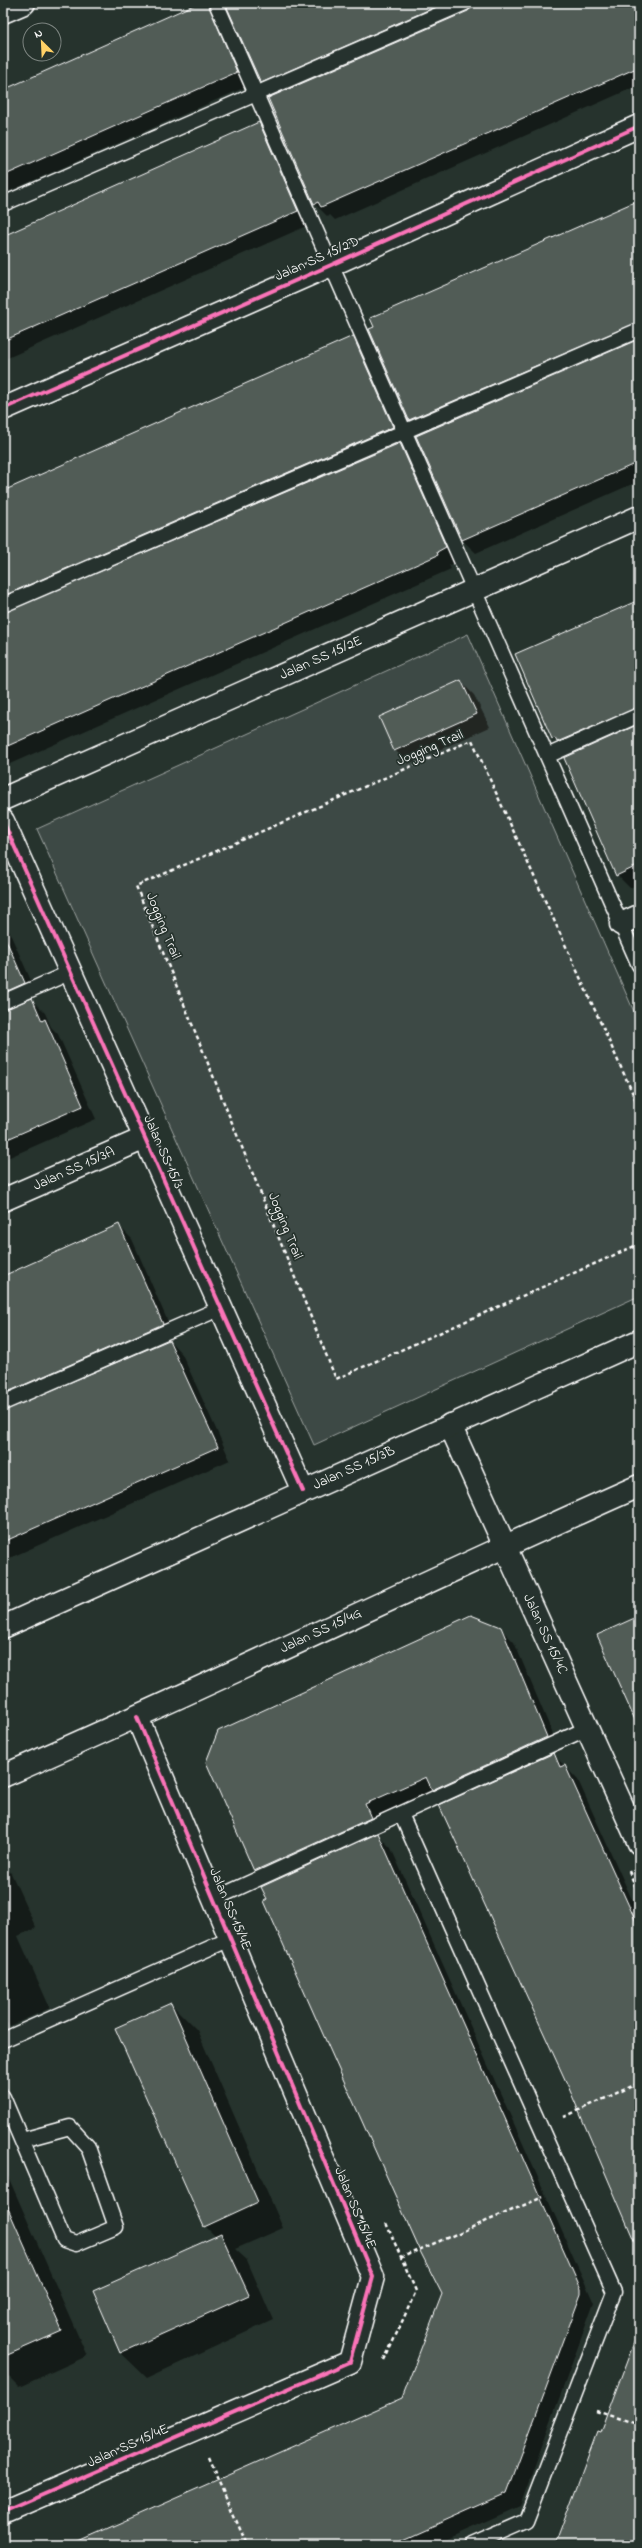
<svg xmlns="http://www.w3.org/2000/svg" width="642" height="2548" viewBox="0 0 642 2548" font-family="'Indie Flower',sans-serif">
	<style>
		.green { fill: #3e4944; stroke: #9ea4a2 }
		.shadow { fill: #0007; fill-rule: evenodd }
		.building { fill: #515c57; stroke: #fff }
		.lines { fill: none; stroke-linecap: round; stroke-linejoin: round }
		.lane-casing { stroke: #fff; stroke-width: 17 }
		.street-casing { stroke: #fff; stroke-width: 25 }
		.secondary-casing { stroke: #fff; stroke-width: 25 }
		.path { stroke: #fff; stroke-width: 2.5; stroke-dasharray: 4 3; stroke-linecap: butt }
		.lane { stroke: #26332d; stroke-width: 14 }
		.street { stroke: #26332d; stroke-width: 22 }
		.secondary { stroke: #26332d; stroke-width: 22 }
		.cycleway-casing { stroke: #26332d; stroke-width: 6 }
		.cycleway { stroke: #fb73b8; stroke-width: 4 }
		.labels { text-anchor: middle; dominant-baseline: central; stroke-width: 3.5; stroke-linejoin: round; paint-order: stroke }
		.street-label { font-size: 14px; fill: #fff; stroke: #26332d }
	</style>
	<rect width="100%" height="100%" fill="#26332d"/>
	<filter id="ink" filterUnits="userSpaceOnUse"><feTurbulence type="fractalNoise" baseFrequency=".025" numOctaves="2"/><feDisplacementMap in="SourceGraphic" scale="8" xChannelSelector="R" yChannelSelector="G"/><feConvolveMatrix kernelMatrix="1 2 1 2 8 2 1 2 1" color-interpolation-filters="sRGB"/></filter>
	<g filter="url(#ink)">
		<path class="green" d="M468,634L639,1023V1296L314,1445L37,829Z"/>
		<path class="shadow" d="M201,3H212L250,85L3,194V91Z
			M226,3H639V85L335,220L330,215L328,217L314,203L275,96L262,82Z
			M259,124L272,137L311,224L3,360V237Z
			M639,201V481L476,553L462,540L417,436L423,434L410,420Z
			M353,337L366,350L406,440L399,443L413,457L459,561L449,565L451,569L3,767V492ZM359,352H361L396,431L394,432Z
			M639,601V884L630,888L617,875L572,755L553,739L517,655Z
			M461,682L474,695L490,727L408,764L395,750Z
			M3,918L38,996L31,999L45,1013L51,1027L58,1034L96,1119L3,1160Z
			M119,1226L132,1239L175,1338L169,1340L182,1354L230,1460L3,1561V1277Z
			M471,1616L500,1628L514,1642L560,1751L553,1754L578,1780L639,1915V2248L446,1803L435,1792L378,1817L384,1831L377,1834L391,1848L594,2303L520,2506L432,2545H69L403,2398L443,2294L268,1900L269,1884L255,1871L207,1762L219,1732Z
			M3,1865L11,1873L36,1928L18,1936L50,2008L10,2026L3,2019Z
			M171,2004L197,2030L283,2228L235,2249L247,2260L273,2320L147,2378L121,2353L94,2292L216,2237L205,2226Z
			M3,2165L87,2356L19,2387L3,2371Z"/>
		<path class="building" d="M198,3H208L237,72L3,176V90Z
			M225,3H444L261,83Z
			M473,3H639V67L321,207L318,202L314,204L268,98L468,11Z
			M259,122L298,211L3,341V236Z
			M639,200V322L409,420L369,329L374,327L370,318Z
			M353,336L393,427L3,596V491Z
			M639,339V462L462,540L416,436Z
			M400,443L446,547L437,552L438,555L3,748V613Z
			M639,600V707L557,742L555,738L552,739L515,654Z
			M461,680L477,714L394,751L379,717Z
			M639,724V865L616,876L564,758Z
			M3,933L25,983L3,993Z
			M32,998L42,1021L45,1019L83,1106L3,1141V1010Z
			M119,1224L163,1324L3,1394V1276Z
			M169,1340L218,1447L3,1542V1411Z
			M471,1615L501,1627L547,1737L432,1790L426,1777L365,1804L371,1818L254,1871L206,1762L218,1731Z
			M639,1616V1729L597,1635Z
			M554,1753L560,1767L565,1765L639,1928V2252L568,2086L439,1805Z
			M378,1833L581,2289V2294L507,2493L390,2545H70L402,2398L442,2294L421,2253L322,2032L264,1901L267,1899L261,1887Z
			M171,2003L258,2202L204,2227L115,2028Z
			M3,2197L62,2331L3,2357Z
			M221,2234L249,2295L120,2353L93,2291Z
			M636,2337H639V2545H555L597,2432L600,2433Z"/>
		<g class="lines">
			<g class="lane-casing">
				<path id="lane" d="M216,3L639,965
					M3,204L465,3
					M3,605L639,330
					M547,756L639,715
					M3,1002L71,972
					M3,1403L221,1308
					M401,1814L614,2292L526,2521L471,2545
					M214,1899L588,1728
					M3,2040L230,1939
					M3,2097L64,2240L76,2244L116,2227L88,2147L70,2127L22,2140"/>
			</g>
			<g class="street-casing">
				<path id="street" d="M3,12L24,3
					M3,409L331,265L639,126
					M3,799L639,517
					M3,821L303,1491
					M621,924L639,916
					M3,1200L145,1138
					M450,1425L639,1843
					M3,1776C217,1683 426,1580 639,1486
					M3,2512L350,2362L373,2277L137,1717"/>
			</g>
			<g class="secondary-casing">
				<path id="secondary" d="M3,1627L639,1341"/>
			</g>
			<path class="path" d="M639,1107L472,740L136,886L336,1379L639,1244
				M629,1871L639,1895
				M564,2117L639,2083
				M400,2258L543,2197
				M384,2361L416,2291L386,2223
				M596,2411L639,2425
				M208,2456L247,2545
				M9,2545L18,2541"/>
			<use href="#lane" class="lane"/>
			<use href="#street" class="street"/>
			<use href="#secondary" class="secondary"/>
			<g class="cycleway-casing">
				<path id="cycleway" d="M3,409L331,265L639,126
					M3,821L303,1491
					M3,2512L350,2362L373,2277L137,1717"/>
			</g>
			<use href="#cycleway" class="cycleway"/>
		</g>
	</g>
	<g class="labels">
		<g class="street-label">
			<text transform="translate(317 259) rotate(-24)">Jalan SS 15/2D</text>
			<text transform="translate(321 658) rotate(-24)">Jalan SS 15/2E</text>
			<text transform="translate(430 748) rotate(-23)">Jogging Trail</text>
			<text transform="translate(163 926) rotate(68)">Jogging Trail</text>
			<text transform="translate(163 1152) rotate(66)">Jalan SS 15/3</text>
			<text transform="translate(74 1169) rotate(-24)">Jalan SS 15/3A</text>
			<text transform="translate(285 1226) rotate(68)">Jogging Trail</text>
			<text transform="translate(354 1468) rotate(-24)">Jalan SS 15/3B</text>
			<text transform="translate(321 1631) rotate(-25)">Jalan SS 15/4G</text>
			<text transform="translate(545 1634) rotate(65)">Jalan SS 15/4C</text>
			<text transform="translate(230 1909) rotate(67)">Jalan SS 15/4E</text>
			<text transform="translate(355 2208) rotate(67)">Jalan SS 15/4E</text>
			<text transform="translate(128 2446) rotate(-24)">Jalan SS 15/4E</text>
		</g>
	</g>
	<rect width="642" height="2548" fill="none" stroke="#26332d" stroke-width="16"/>
	<rect x="8" y="8" width="626" height="2532" fill="none" stroke="#fff" stroke-width="1.5" filter="url(#ink)"/>
	<g transform="translate(42 42) rotate(336)"><circle r="19" fill="#26332d" stroke="#7d8581"/>
	<path d="M0-3L7 15L0 10L-7 15Z" fill="#ffd166"/>
	<text y="-6" font-size="11" font-weight="bold" text-anchor="middle" fill="#ffffff">N</text>
	</g>
</svg>
